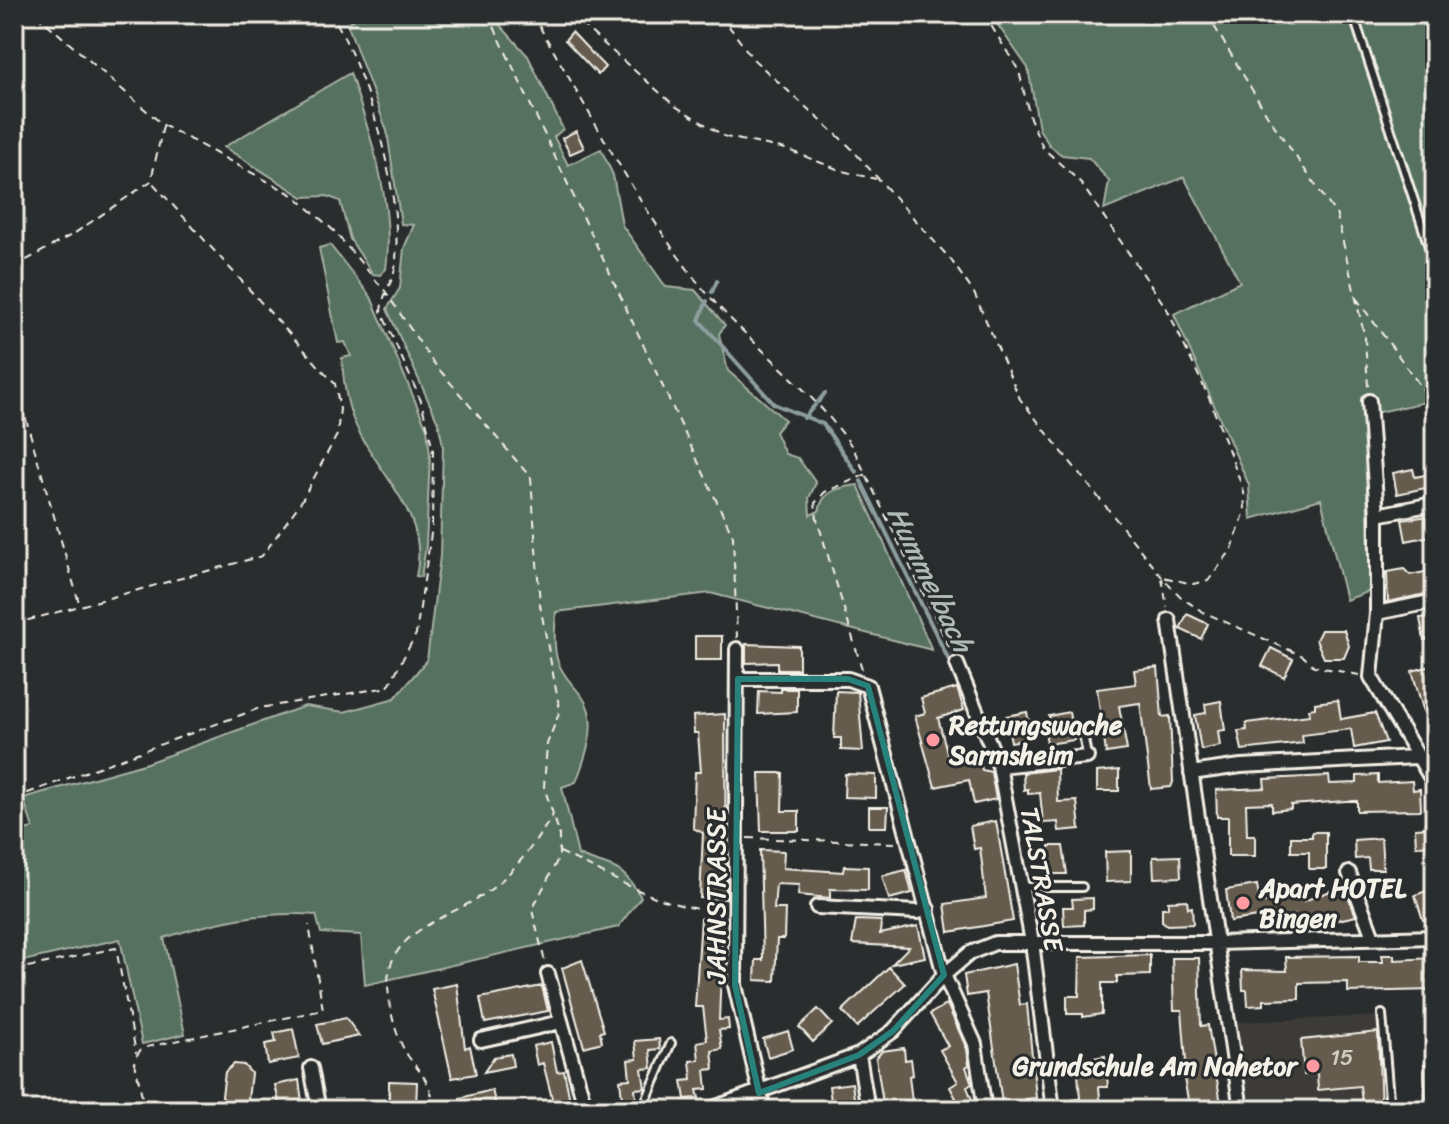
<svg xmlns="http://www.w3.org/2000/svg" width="1449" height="1124" viewBox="0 0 1449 1124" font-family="Sriracha,sans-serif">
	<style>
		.built { fill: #3c3b38 }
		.green { fill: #57715f; stroke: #a6b1a4; stroke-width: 2 }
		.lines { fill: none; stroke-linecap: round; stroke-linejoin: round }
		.stream { stroke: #8e9e9f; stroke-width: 4 }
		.building { fill: #665c4e; stroke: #f4f1e8; stroke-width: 2 }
		.lane-casing { stroke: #f4f1e8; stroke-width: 12 }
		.street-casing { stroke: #f4f1e8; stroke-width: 18 }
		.path { stroke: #f4f1e8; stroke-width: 2; stroke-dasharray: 8 6; stroke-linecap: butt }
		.lane { stroke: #2a2d2e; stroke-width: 6 }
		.street { stroke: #2a2d2e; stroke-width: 12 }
		.marked { fill: none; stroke: #26827a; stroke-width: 6; stroke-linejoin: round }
		.poi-dot { fill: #ff9aa2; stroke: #2a2d2e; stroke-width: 3 }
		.labels { text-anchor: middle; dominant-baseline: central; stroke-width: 6; stroke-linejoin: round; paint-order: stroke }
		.number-label { font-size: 22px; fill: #d0ccc2 }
		.poi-label { font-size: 26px; font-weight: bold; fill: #f4f1e8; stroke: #2a2d2e; text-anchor: start }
		.street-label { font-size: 26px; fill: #f4f1e8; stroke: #2a2d2e }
		.water-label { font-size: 28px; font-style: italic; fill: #b0bab7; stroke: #2a2d2e }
	</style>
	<rect width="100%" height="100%" fill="#2a2d2e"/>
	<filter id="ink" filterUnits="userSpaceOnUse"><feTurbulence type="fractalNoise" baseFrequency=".0125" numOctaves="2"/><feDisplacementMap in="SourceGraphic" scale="16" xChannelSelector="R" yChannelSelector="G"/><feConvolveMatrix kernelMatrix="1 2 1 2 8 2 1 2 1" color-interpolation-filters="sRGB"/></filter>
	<g filter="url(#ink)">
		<path class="built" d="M1380,1016L1388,1110H1248L1237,1022Z"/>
		<path class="green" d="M364,14H490L528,56L563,129L554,137L568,165L601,149L613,175L622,225L666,287L695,290L725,325L719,334L728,371L785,420L775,432L785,454L798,458L816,483L809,498L810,515L819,511C823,489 839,488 858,485L932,650L710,593L556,612C555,627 553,648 558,662C564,678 574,685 583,698C600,722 585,758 576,782L562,787L578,855C613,870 618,860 641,897L618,927L365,985L361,935L321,933L316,915C265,910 212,922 164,938L185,1034L142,1044L120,939L14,963V832L33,828L23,798L144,764L305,706L344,712L395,698L427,660L440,556L443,445L438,422L387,309L400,288L404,248L414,225L401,224L387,131L347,23Z
			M990,14H1435V400L1365,415L1370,591L1346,600L1321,499L1251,519L1249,485L1174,314L1240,282L1184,177L1104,210L1109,181L1089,158L1062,155L1050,146L1039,129L1028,68Z
			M350,73C370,134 395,204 386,269L380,275L373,274L350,239L340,201L327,196L303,197L224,147Z
			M330,245L371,297L427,429L430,455L426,546L421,577L416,576C431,512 374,472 353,419C346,401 343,377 342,358L351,356L345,342L338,343L319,248Z"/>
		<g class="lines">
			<path class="stream" d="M712,292L717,281
				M707,301L699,320L774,404L823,424L856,472
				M818,402L825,393
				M804,418L815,405
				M861,481L962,687"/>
		</g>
		<path class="building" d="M572,32L605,67L598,75L565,40Z
			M576,131L584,148L570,154L562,138Z
			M1413,469L1415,477L1435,473V486L1397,494L1393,473Z
			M1435,515V535L1406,541L1402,520Z
			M1404,569L1410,575L1435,570V592L1388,602L1387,572Z
			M1187,614L1208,624L1201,639L1180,629Z
			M1435,616V638L1424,640L1420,618Z
			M1321,630H1344L1349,646L1344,658H1324L1316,640Z
			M695,636H722V660H695Z
			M746,644L799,646V669H777V662L746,663Z
			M1271,648L1293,659L1284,677L1262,666Z
			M1435,665V713L1425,716L1412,671Z
			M1158,667L1162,717L1170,716L1173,782L1171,787L1151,789L1140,703L1119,706L1127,750L1106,753L1097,689L1136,684L1134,670Z
			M957,688L964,710L938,718L948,756L978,750L982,770L991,772L996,799L974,804L969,780L935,787L915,716L925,713L921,698Z
			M781,689H797V712L758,714L759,691L781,692Z
			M836,691L858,692L863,751L841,750V738H834Z
			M1338,700L1341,719L1375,713L1386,742L1354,748L1351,729L1302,735L1303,743L1242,750L1238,731L1247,730L1246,723L1310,715L1309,709L1315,708V703Z
			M1221,701L1225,730L1218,731L1220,746L1201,750L1195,715L1206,713L1205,704Z
			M1027,712L1032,739L1011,742L1006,716Z
			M1069,712L1074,740L1047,744L1045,730L1051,729L1049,716Z
			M725,714L726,899L700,898L703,833L693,828L695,772H701L698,733H694L693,716Z
			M1057,769L1058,802L1077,801L1080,829L1059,831L1058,822L1043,823L1040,793L1028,794V789L1024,790L1023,773Z
			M1119,770V791H1097V772Z
			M759,773H783L782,811H799V831H761Z
			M845,774L876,775V798L844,797Z
			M1378,775V783L1412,781L1413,790L1420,789L1421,810L1357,811V801H1346L1291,805V809L1272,811V803L1246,804L1247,835H1255V856H1228V817H1217L1216,790L1265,788L1264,779L1329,776L1330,784L1357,783V776Z
			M869,807H888L887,827H869Z
			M996,821L1013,921L949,932L945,904L986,898L980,848L974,849L970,826Z
			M1435,827V845L1416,846L1415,828Z
			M1312,832H1326V869H1309V852H1291V837H1312Z
			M1381,838L1383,869H1369L1368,858L1355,859L1354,840Z
			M1049,846H1063L1067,874H1049Z
			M760,850L784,851L783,868L843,872L844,866L868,867V890L830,889V898L798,895L799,885L776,884L774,909H785L784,939H777L775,981L755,980L756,960H763Z
			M1131,851V881L1106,882L1105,852Z
			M1180,856L1181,877L1154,878L1153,857Z
			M906,870L912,893L889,899L882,876Z
			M1257,885L1260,904L1302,891L1304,901L1344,886L1356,916L1324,923L1321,914L1296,922L1294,915L1280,919L1278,914L1230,921L1226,890Z
			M1435,888V916L1423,920L1415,895Z
			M1093,898V909L1084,910V925L1064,926L1063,907H1073L1072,899Z
			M1187,900L1188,908L1192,907L1193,924L1167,925L1162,921V908H1168V901Z
			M701,918L723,919L719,1020L728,1019L729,1029L719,1030L722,1049L712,1051L714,1069L705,1070L707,1089L697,1090L699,1098L685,1099L682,1081L692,1080L690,1061L699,1060L697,1042L707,1040L703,1007H695Z
			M856,920L881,921L880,934L918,926L925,957L892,964L909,947L852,944Z
			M1150,955V975L1117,976V983H1102V1014L1083,1017V1014H1067V996H1079L1080,957Z
			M1382,955H1394V960L1435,958V990L1348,992V982L1299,983V999L1264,1000V1005L1248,1006L1247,990H1243L1242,970L1287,971L1286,957L1359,956V962H1383Z
			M1172,958H1199L1201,1026L1208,1025L1222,1110H1190L1181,1063L1186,1062L1182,1010H1174Z
			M582,960L604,1031L600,1032L602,1042L584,1047L562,968Z
			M1014,964L1020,1005L1027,1004L1036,1098L1026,1099L1034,1110H1003L986,993L967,996L964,975Z
			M889,967L905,984L857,1027L842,1011Z
			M457,984L465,1048L470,1046L476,1074L452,1078L432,989Z
			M542,986L548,1011L485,1023L480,998Z
			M947,1004L967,1049L969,1065L966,1067L972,1084L967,1087L976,1110H943L958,1102L950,1087L958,1082L940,1050L948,1046L930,1014Z
			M818,1009L832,1024L813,1042L799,1027Z
			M346,1018L359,1036L322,1044L317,1024Z
			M293,1029L299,1058L268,1064L265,1044L276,1042L274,1033Z
			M788,1031L793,1049L768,1057L763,1039Z
			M1378,1032L1381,1110H1363L1360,1086L1318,1090L1317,1074L1304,1075L1301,1040Z
			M659,1039L660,1049L650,1050L652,1068L642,1069L645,1088L635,1089L637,1107L613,1110L612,1099L622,1098L620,1080L630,1079L628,1060L637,1059L635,1041Z
			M551,1042L557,1072L564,1071L572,1110H555L543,1063L537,1065L533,1046Z
			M904,1048L905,1060L911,1059L913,1075L909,1076L913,1110H884L876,1058L882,1051Z
			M511,1054L513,1066L484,1072L494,1057Z
			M1105,1056L1108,1087H1099L1101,1110H1072V1100L1080,1099L1077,1061Z
			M1435,1063V1108H1426L1424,1064Z
			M234,1064L244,1065L251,1073L248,1100L242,1106L225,1104L222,1096L225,1072Z
			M299,1080L302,1102L280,1106L275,1085Z
			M389,1081L417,1082L416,1107L389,1106Z
			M852,1083L855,1105L832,1108L829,1086Z
			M492,1090L497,1110H463L460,1098Z"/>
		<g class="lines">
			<g class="lane-casing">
				<path id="lane" d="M1353,14L1435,265
					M1082,728L1087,756
					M1023,887H1082
					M1382,1014L1390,1110
					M642,1110L671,1043"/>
			</g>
			<g class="street-casing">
				<path id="street" d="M1369,401L1377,515V613L1371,677L1435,785
					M1377,515L1428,505
					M1377,613L1435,601
					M1169,620L1241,1110
					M737,649L735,985L764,1110
					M957,664L999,766L1032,942L1053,1110
					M738,679H848L868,686L944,975L975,1044L985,1110
					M999,766L1087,757
					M1191,773L1241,766L1416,757
					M1349,873L1373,937
					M817,907L918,912L928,909
					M548,974L586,1110
					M481,1040L561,1022
					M859,1055L868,1110
					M311,1068L319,1110
					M708,1110L859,1055L893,1031L944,975L970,953L995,943H1216L1435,937"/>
			</g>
			<path class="path" d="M36,14L163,125L295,196L334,231L385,291L432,361L531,478L540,605L560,711L547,744L544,787L559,832V857L532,910L545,962
				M488,14L733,536L737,638
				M532,14C585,103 632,196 695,279C743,340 809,384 853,448L952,653
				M570,14L675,106L726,137L786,149L842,171L876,179
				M720,14L753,59L849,146L951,260L974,293L1020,399L1162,577L1182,598L1203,612L1303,656L1314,666L1359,675
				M984,14L1019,71L1030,118L1043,148L1080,182L1167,309L1210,400L1244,492L1245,511L1232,549L1208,581L1193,584L1163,577
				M1207,14L1267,115L1337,216L1365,338L1368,387
				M14,267L75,233L151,181L163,126
				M1356,298L1427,395L1435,412
				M14,378L80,606
				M1162,578L1167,607
				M14,624L262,556L301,502L337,435L340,409L335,384L151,181
				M862,669L817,519L815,503L825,492L867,474
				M14,798L260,708L388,687L416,634L432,527L433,449L421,401L381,311C383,291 395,281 396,260C401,187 368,78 332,14
				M747,838L897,843
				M560,852C611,876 664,910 721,911
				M14,970L116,948L136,1053
				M145,1110L134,1059L142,1048L323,1010L309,925
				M433,1110C434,1085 421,1074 408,1056C395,1036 389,1008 388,985C387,928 452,919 490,890C516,870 535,843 553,815"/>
			<use href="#lane" class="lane"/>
			<use href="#street" class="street"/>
		</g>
	</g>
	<path class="marked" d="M738,679H848L868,686L944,975L893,1031L859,1055L759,1093L735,985Z"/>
	<g class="poi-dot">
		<circle cx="933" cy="740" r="8"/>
		<circle cx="1243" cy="903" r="8"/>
		<circle cx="1313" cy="1066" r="8"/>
	</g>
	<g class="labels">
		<g class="number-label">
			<text x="1342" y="1057">15</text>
		</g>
		<g class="poi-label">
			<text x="949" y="725">Rettungswache<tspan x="949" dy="30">Sarmsheim</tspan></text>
			<text x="1259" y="888">Apart HOTEL<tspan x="1259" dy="30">Bingen</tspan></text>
			<text x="1297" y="1066" text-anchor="end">Grundschule Am Nahetor</text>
		</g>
		<g class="street-label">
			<text transform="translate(1042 879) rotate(80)">TALSTRASSE</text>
			<text transform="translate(716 896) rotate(-90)">JAHNSTRASSE</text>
		</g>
		<g class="water-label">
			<text transform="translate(930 579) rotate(64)">Hummelbach</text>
		</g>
	</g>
	<rect width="1449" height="1124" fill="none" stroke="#2a2d2e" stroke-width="48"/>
	<rect x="24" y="24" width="1401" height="1076" fill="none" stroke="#f4f1e8" stroke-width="3" filter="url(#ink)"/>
</svg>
